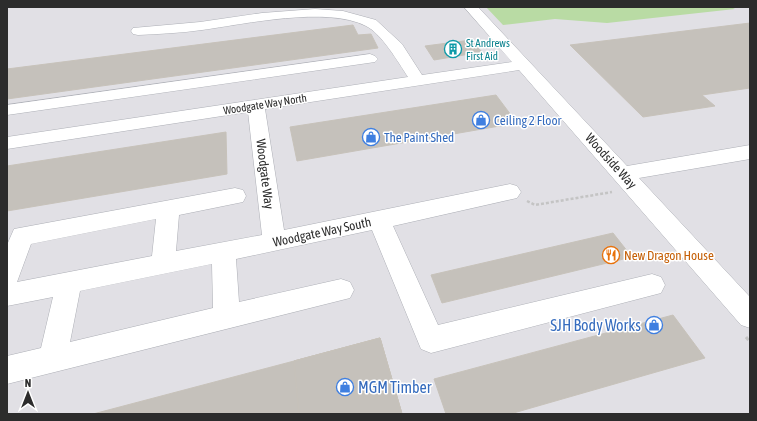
<svg xmlns="http://www.w3.org/2000/svg" width="757" height="421" viewBox="0 0 757 421" font-family="'Asap Condensed',sans-serif">
	<style>
		.industrial { fill: #e1e0e5 }
		.green { fill: #b9dba4 }
		.building { fill: #c5c1bb; stroke: #c7c2ba }
		.lines { fill: none; stroke-linecap: round; stroke-linejoin: round }
		.minor-casing { stroke: #adafb6; stroke-width: 1 }
		.path-far1 { stroke: #c4c4c4; stroke-width: 2.5; stroke-dasharray: 3 2; stroke-linecap: butt }
		.path { stroke: #c4c4c4; stroke-width: 3; stroke-dasharray: 4 2.5; stroke-linecap: butt }
		.minor { fill: #fff; fill-rule: evenodd }
		.labels { text-anchor: middle; dominant-baseline: central; stroke-width: 3; stroke-linejoin: round; paint-order: stroke }
		.far-culture-label { font-size: 11px; fill: #0d838f; stroke: #fff; text-anchor: start }
		.far-street-label { font-size: 11px; fill: #2c2c2c; stroke: #fff }
		.shop-label { font-size: 13px; fill: #366cbe; stroke: #fff; text-anchor: start }
		.street-label { font-size: 13px; fill: #2c2c2c; stroke: #fff }
		.food-label { font-size: 13px; fill: #c56008; stroke: #fff; text-anchor: start }
		.near-shop-label { font-size: 16px; fill: #366cbe; stroke: #fff; text-anchor: end }
	</style>
	<rect width="100%" height="100%" fill="#ece6e0"/>
	<path class="industrial" d="M7,7H750V414H7Z"/>
	<path class="green" d="M486,7H731L735,9L607,23L555,19L503,25Z"/>
	<path class="building" d="M750,23V88L702,95L715,106L643,117L570,45Z
		M353,25L358,35L371,34L378,48L7,99V69Z
		M471,40L482,52L434,60L425,46Z
		M496,95L517,123L297,161L290,127Z
		M226,132L227,174L7,211V166Z
		M613,233L632,257L442,303L431,275Z
		M673,315L705,358L510,414H446L434,379Z
		M380,338L402,414H299L294,361Z
		M380,338L402,414H93L294,361Z
		M380,338L402,414H299L294,361Z"/>
	<g class="lines">
		<g class="minor-casing">
			<path id="minor" d="M464,7H478L627,166L750,145V159L639,178L750,297V328L741,325L519,70L265,109L284,230L510,184L517,186L521,192L517,198L393,226L438,325L652,274L661,277L665,285L661,293L431,353L421,349L372,230L236,259L239,302L341,279L350,282L354,290L350,298L7,384V356L41,348L53,297L7,306V245L14,229L235,188L243,190L246,196L243,202L179,215L176,251L262,235L248,112L7,149V137L408,77C398,62 382,34 366,26C327,6 245,24 202,30C181,33 159,34 138,35L133,34L131,31L133,28L200,22L262,13L315,9L343,11L376,20L402,44L422,75L512,62ZM156,219L152,256L17,282L31,244ZM212,264L213,308L70,342L80,291Z
				M370,54L375,56L378,59L375,62L7,115V105Z"/>
		</g>
		<path class="path-far1" d="M527,201L535,205L612,192"/>
		<path class="path" d="M746,337L750,342"/>
		<use href="#minor" class="minor"/>
	</g>
	<defs>
		<g id="building-ring" transform="scale(0.9)"><circle r="9.5" fill="#fff" stroke="#0f9aa8" stroke-width="1.5"/><path d="M-4-6H4V6H1V3H-1V6H-4ZM-2.5-4.3h1.7v1.8h-1.7ZM.8-4.3h1.7v1.8H.8ZM-2.5-1h1.7V.8h-1.7ZM.8-1h1.7V.8H.8Z" fill="#0f9aa8"/></g>
		<g id="shop-ring" transform="scale(0.9)"><circle r="9.5" fill="#fff" stroke="#3f7fe0" stroke-width="1.5"/><path d="M-5-2.5h2.3a2.7 3.5 0 0 1 5.4 0H5L5.5 6h-11ZM-1.5-2.5h3a1.5 2.3 0 0 0-3 0Z" fill="#3f7fe0"/></g>
		<g id="restaurant-ring" transform="scale(0.9)"><circle r="9.5" fill="#fff" stroke="#e8710a" stroke-width="1.5"/><path d="M-5-6h1v4h1v-4h1v4h1v-4h1v5L-1.5 .5V6h-2V.5L-5-1ZM5-6V6H3V1.5H1.5Q1.5-4 5-6Z" fill="#e8710a"/></g>
	</defs>
	<g fill-rule="evenodd">
		<use href="#building-ring" x="453" y="49"/>
		<use href="#shop-ring" x="481" y="120"/>
		<use href="#shop-ring" x="371" y="137"/>
		<use href="#restaurant-ring" x="611" y="255"/>
		<use href="#shop-ring" x="654" y="325"/>
		<use href="#shop-ring" x="345" y="387"/>
	</g>
	<g class="labels">
		<g class="far-culture-label">
			<text x="466" y="43">St Andrews<tspan x="466" dy="13">First Aid</tspan></text>
		</g>
		<g class="far-street-label">
			<text transform="translate(265 104) rotate(-9)">Woodgate Way North</text>
		</g>
		<g class="shop-label">
			<text x="494" y="120">Ceiling 2 Floor</text>
			<text x="384" y="137">The Paint Shed</text>
		</g>
		<g class="street-label">
			<text transform="translate(611 161) rotate(48)">Woodside Way</text>
			<text transform="translate(265 174) rotate(83)">Woodgate Way</text>
			<text transform="translate(322 232) rotate(-12)">Woodgate Way South</text>
		</g>
		<g class="food-label">
			<text x="624" y="255">New Dragon House</text>
		</g>
		<g class="near-shop-label">
			<text x="641" y="325">SJH Body Works</text>
			<text x="358" y="387" text-anchor="start">MGM Timber</text>
		</g>
	</g>
	<rect width="757" height="421" fill="none" stroke="#2c2c2c" stroke-width="16"/>
	<g transform="translate(28 393)" stroke="#ffffff" stroke-width="3" paint-order="stroke">
	<path d="M0-3L7 15L0 10L-7 15Z" fill="#2c2c2c"/>
	<text y="-6" font-size="11" font-weight="bold" text-anchor="middle" fill="#2c2c2c">N</text>
	</g>
</svg>
